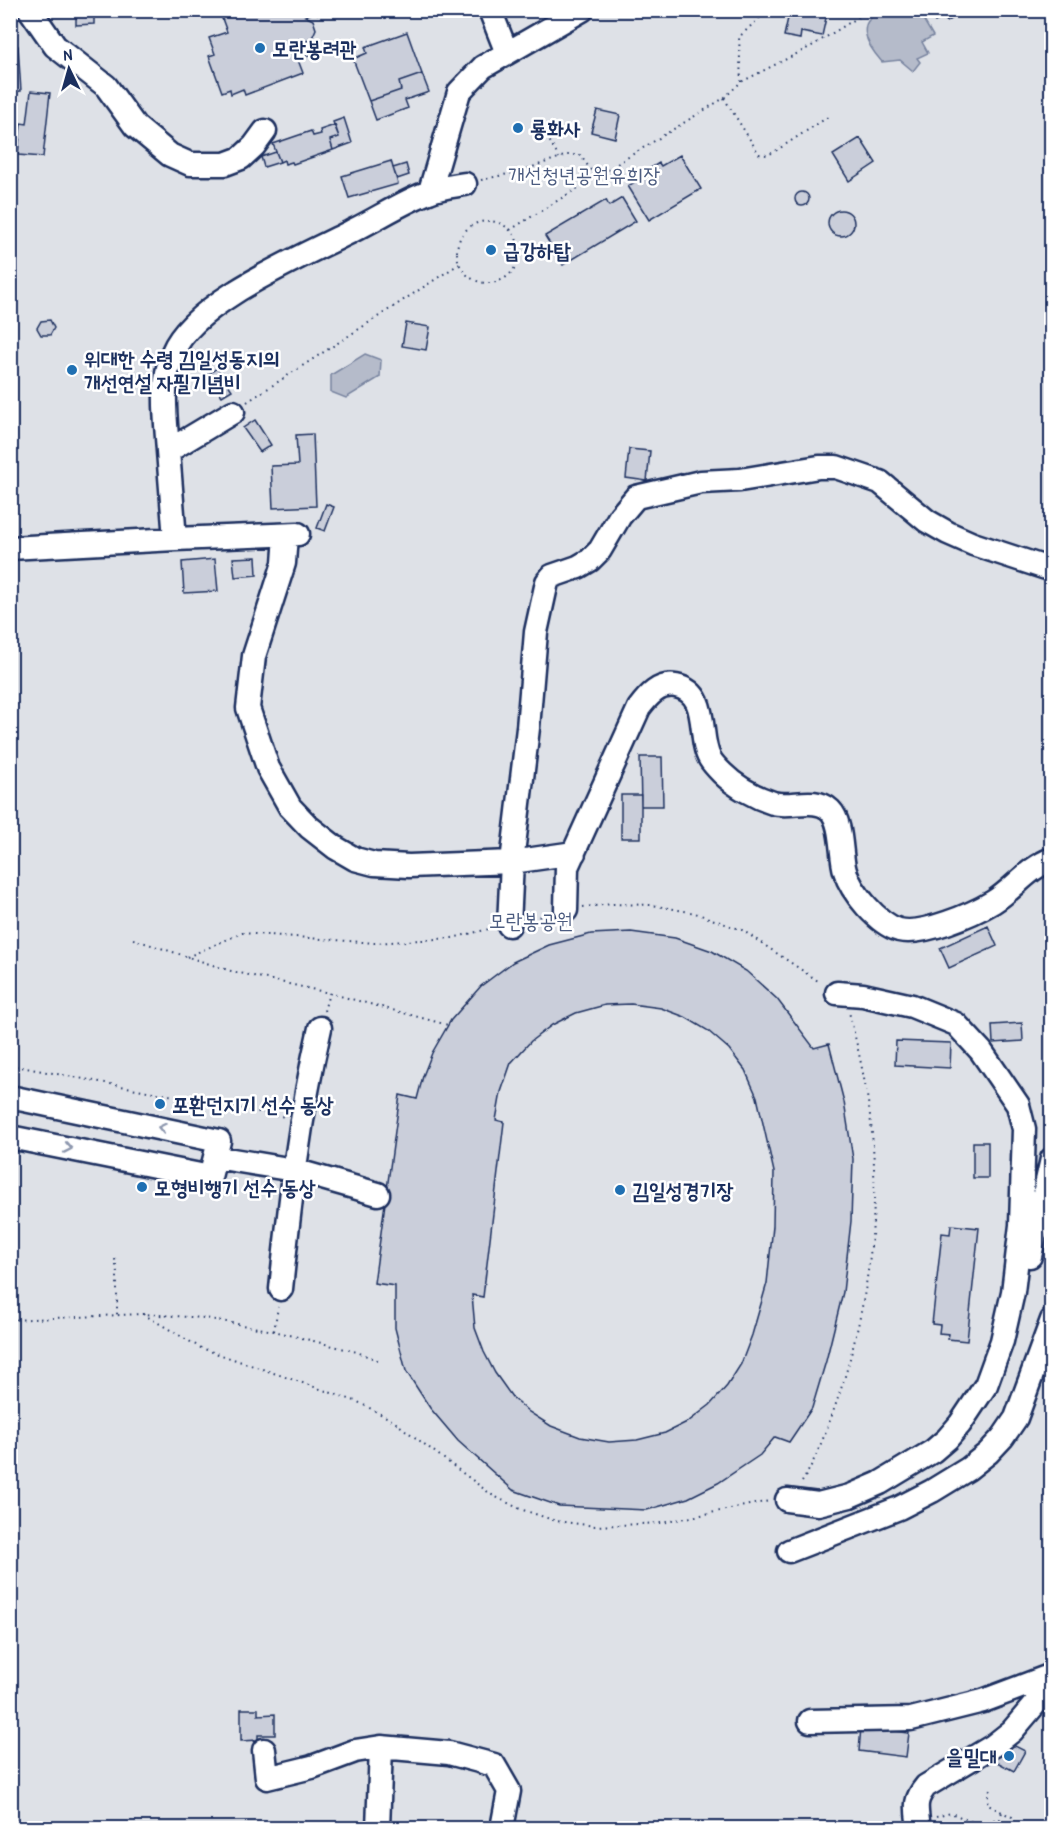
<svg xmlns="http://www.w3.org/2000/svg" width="1062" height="1839" viewBox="0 0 1062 1839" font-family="'Patrick Hand','Poor Story',sans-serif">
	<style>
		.green { fill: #dee1e7; stroke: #7c88a2; stroke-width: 1.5 }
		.water { fill: #b5bbca; stroke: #77839f; stroke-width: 1.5 }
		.building { fill: #caceda; stroke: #1b2f5e; stroke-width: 1.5; fill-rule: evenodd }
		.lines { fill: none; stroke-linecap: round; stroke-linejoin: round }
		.minor-casing { stroke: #1b2f5e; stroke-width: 27 }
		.path { stroke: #1b2f5e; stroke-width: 2; stroke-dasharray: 1.5 4.5; stroke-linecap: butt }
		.minor { stroke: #fff; stroke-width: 22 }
		.oneway { stroke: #8d97ae }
		.poi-dot { fill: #1f6fb2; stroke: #fff; stroke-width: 2 }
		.labels { text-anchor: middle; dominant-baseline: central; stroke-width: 5; stroke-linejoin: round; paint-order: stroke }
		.poi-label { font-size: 21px; font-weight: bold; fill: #1b2f5e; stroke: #fff; text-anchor: start }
		.park-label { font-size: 21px; fill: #4c5c80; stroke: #fff }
	</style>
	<rect width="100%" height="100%" fill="#fff"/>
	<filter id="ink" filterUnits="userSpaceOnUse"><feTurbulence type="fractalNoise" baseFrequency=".0167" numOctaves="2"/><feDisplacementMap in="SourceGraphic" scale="12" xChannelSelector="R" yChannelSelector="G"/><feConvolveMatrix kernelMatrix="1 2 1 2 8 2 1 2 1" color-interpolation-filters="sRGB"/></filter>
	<g filter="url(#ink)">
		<path class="green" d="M11,11H1051V1828H11Z"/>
		<path class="water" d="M885,11H907L920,14L933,36L922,42L928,53L917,58L920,62L913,71L900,60L882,62C866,44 853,20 885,11Z
			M365,354L381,360L380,377L346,398L331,392V375Z"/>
		<path class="building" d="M76,10H88L89,13H94V24L76,25Z
			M226,10H329L318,14L317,11L305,16L313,20L316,29L312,38L304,43L309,55L298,60L303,73L245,95L243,89L231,94L230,89L222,92L209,56L215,54L209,38L227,32L220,13Z
			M794,10H837L831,15L827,13L822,36L801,32L800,39L784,36L788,18H792Z
			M929,10H960L961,13L947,22L944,17L935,22Z
			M407,32L422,74L399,82L401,90L369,101L353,59L367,53L365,47Z
			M18,46L21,91L10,92V47Z
			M422,74L429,92L405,100L408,108L376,120L369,101L401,90L399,82Z
			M31,91L50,93L43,157L18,155L21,123L27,124Z
			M597,110L620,115L615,138L591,132Z
			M344,118L352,143L333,150L330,140L339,137L333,122Z
			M335,125L339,137L330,140L333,150L293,164L292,162L285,164L284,160L280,162L273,144L311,131L313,136L321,134L320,130Z
			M860,138L876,163L849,181L833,155Z
			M276,152L280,162L264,167L261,157Z
			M680,155L701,189L649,220L628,186L648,174L646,171L659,163L661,166Z
			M391,161L398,184L349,198L342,176Z
			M406,164L409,175L397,179L393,168Z
			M795 199a7 7 0 1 1 14 0a7 7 0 1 1-14 0Z
			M622,198L636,221L563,265L545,236L606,200L609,206Z
			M828 223a13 13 0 1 1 26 0a13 13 0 1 1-26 0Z
			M50,320L54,328L50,335H41L37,328L41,321Z
			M406,323L430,327L426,350L402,346Z
			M217,368L232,390L222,396L207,375Z
			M255,420L271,445L260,452L243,428Z
			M313,434L316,506L273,508L271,466L298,465L296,435Z
			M10,447H16L17,456H10Z
			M629,449L650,451L647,481L626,478Z
			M326,504L334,507L325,531L317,528Z
			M256,557L257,575L235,577L233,558Z
			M215,559L218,591L184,593L182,562Z
			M640,757H662L663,806H641Z
			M621,795H641V838H621Z
			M988,926L997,946L949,968L940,948Z
			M631,932L675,938L712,951L746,971L777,999L814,1048L829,1044L844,1102L853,1159L851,1221L843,1292L826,1361L812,1408L789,1442L775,1437L760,1455L718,1483L688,1498L647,1510L559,1506L513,1490L458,1441L430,1408L406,1371L395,1328V1286L374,1283L400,1095L417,1099L423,1076L432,1053L451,1020L481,986L513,962L549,945L591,934ZM631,1004L661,1008L685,1017L707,1030L729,1049L745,1070L757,1097L774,1172L773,1226L767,1283L752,1335L741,1364L727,1386L710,1405L689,1421L665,1433L637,1440L609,1442L580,1437L551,1426L529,1412L512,1397L495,1373L484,1352L475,1328L472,1295L483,1297L504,1122L496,1120L501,1092L511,1063L531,1041L552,1025L576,1013L605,1005Z
			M1022,1023L1023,1041L993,1043L992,1025Z
			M896,1041L951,1043L950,1068L895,1065Z
			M973,1142H988V1178H973Z
			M951,1225L979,1228L967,1341L948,1339L949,1334L939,1333L940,1325L932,1324L942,1233L950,1234Z
			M241,1709H258V1715L275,1714V1735H258V1740L241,1741Z
			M861,1727L909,1733L906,1757L859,1751Z
			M1003,1740L1025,1751L1014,1771L993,1760Z"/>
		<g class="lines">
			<g class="minor-casing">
				<path id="minor" d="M30,10L55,46L106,86L135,126L170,155L190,164H225L241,158L254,146L265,131
					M490,10L507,53
					M430,191L459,92L483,67L582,10
					M168,451C166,419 160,383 173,352C194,301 304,256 352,231C377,219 404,201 429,192C440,187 454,186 465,184
					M286,535L284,563L254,656L248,708L268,768L290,807L309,827L336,848L355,859L374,864L409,866L512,862L574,853
					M175,539L298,534
					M10,548L175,539L168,451L233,412
					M566,910L567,867L639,708C648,696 659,683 676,686C711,693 697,737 710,759C713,764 718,769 722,773C735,786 755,797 773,803C791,808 815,796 830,810C843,823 840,855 845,871C851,892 878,924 899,930C922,936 973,914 993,902C1014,889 1028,868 1052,859
					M509,925L512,862L528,728L536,632L547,582L552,576L578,567L590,560L600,550L620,516L636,497L701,482L740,480L819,467H836L880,482L927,521L948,533L973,544L1052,570
					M10,1097L219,1141L210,1177L10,1137
					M215,1157L294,1170L378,1194
					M1030,1256L1052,1159
					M281,1289C290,1201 300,1114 320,1028
					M787,1500L818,1504L850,1496L880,1483L933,1451L947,1439L960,1424L986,1385L1002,1341L1013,1292L1021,1225L1024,1129L1018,1105L981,1051L956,1024L912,1006L863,995L837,993
					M789,1551L899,1508L932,1491L968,1469L988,1453L1003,1437L1016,1418L1052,1320
					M810,1721L911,1719L983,1701L1052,1675
					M264,1750L267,1778L312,1767L355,1751L381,1747L449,1753L494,1765L509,1791L502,1828
					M918,1821C916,1806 915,1799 926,1786L993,1746L1012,1731L1052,1684
					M378,1828L381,1747"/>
			</g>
			<path class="path" d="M741,82L739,37L768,10
				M724,98L759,154L767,155L774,152L828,117
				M544,131L559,158
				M481,180L521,171L567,155H580L596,177
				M457 252a31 31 0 1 1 62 0a31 31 0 1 1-62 0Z
				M510,230L724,98L741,82L810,47L870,10
				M247,402L459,264
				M583,907L613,904L652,905L695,913L742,930L821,983
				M527,920L548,914
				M133,939L231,971L329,993L448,1025
				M187,957L242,933L375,943L452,938L493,928
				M324,1011L329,993
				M10,1065L285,1117
				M115,1259L117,1272V1315
				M143,1314L201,1348L358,1402L392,1420L492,1495L520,1509L556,1521L595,1526L662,1523L769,1501
				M10,1320L143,1314L205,1318L274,1331L357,1352L380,1361
				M274,1331L278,1307
				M802,1482C816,1460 829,1424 838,1398C866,1315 880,1221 872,1133C868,1092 859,1052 849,1012
				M990,1789L988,1796V1805L1012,1817L1017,1828
				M936,1817L951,1813L975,1823L1000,1819L1002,1812
				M935,1822L954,1828"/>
			<use href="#minor" class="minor"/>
		</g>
		<defs><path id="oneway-chevron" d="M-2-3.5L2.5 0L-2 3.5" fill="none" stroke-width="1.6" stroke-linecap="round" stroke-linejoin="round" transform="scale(1.5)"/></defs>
		<g class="oneway">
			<use href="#oneway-chevron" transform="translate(162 1128) rotate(-168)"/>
			<use href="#oneway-chevron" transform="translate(68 1148) rotate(11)"/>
		</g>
	</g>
	<g class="poi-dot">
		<circle cx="260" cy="48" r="6"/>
		<circle cx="518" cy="128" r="6"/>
		<circle cx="491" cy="250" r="6"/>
		<circle cx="72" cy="370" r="6"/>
		<circle cx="160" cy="1104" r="6"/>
		<circle cx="142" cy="1187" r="6"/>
		<circle cx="620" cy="1190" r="6"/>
		<circle cx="1009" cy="1756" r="6"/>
	</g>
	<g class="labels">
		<g class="poi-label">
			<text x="272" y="48">모란봉려관</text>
			<text x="530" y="128">룡화사</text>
			<text x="503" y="250">급강하탑</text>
			<text x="84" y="358">위대한 수령 김일성동지의<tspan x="84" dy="24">개선연설 자필기념비</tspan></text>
			<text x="172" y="1104">포환던지기 선수 동상</text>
			<text x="154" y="1187">모형비행기 선수 동상</text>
			<text x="632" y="1190">김일성경기장</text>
			<text x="997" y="1756" text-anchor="end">을밀대</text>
		</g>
		<g class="park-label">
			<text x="584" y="174">개선청년공원유희장</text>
			<text x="531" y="920">모란봉공원</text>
		</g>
	</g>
	<rect width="1062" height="1839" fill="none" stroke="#fff" stroke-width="36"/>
	<rect x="18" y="18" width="1026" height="1803" fill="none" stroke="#1b2f5e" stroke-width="2" filter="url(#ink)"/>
	<g transform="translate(69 69) rotate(355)" stroke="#ffffff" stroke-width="4.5" paint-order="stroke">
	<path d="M0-4.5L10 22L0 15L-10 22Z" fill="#1b2f5e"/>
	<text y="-9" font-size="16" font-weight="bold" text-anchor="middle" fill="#1b2f5e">N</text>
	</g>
</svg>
